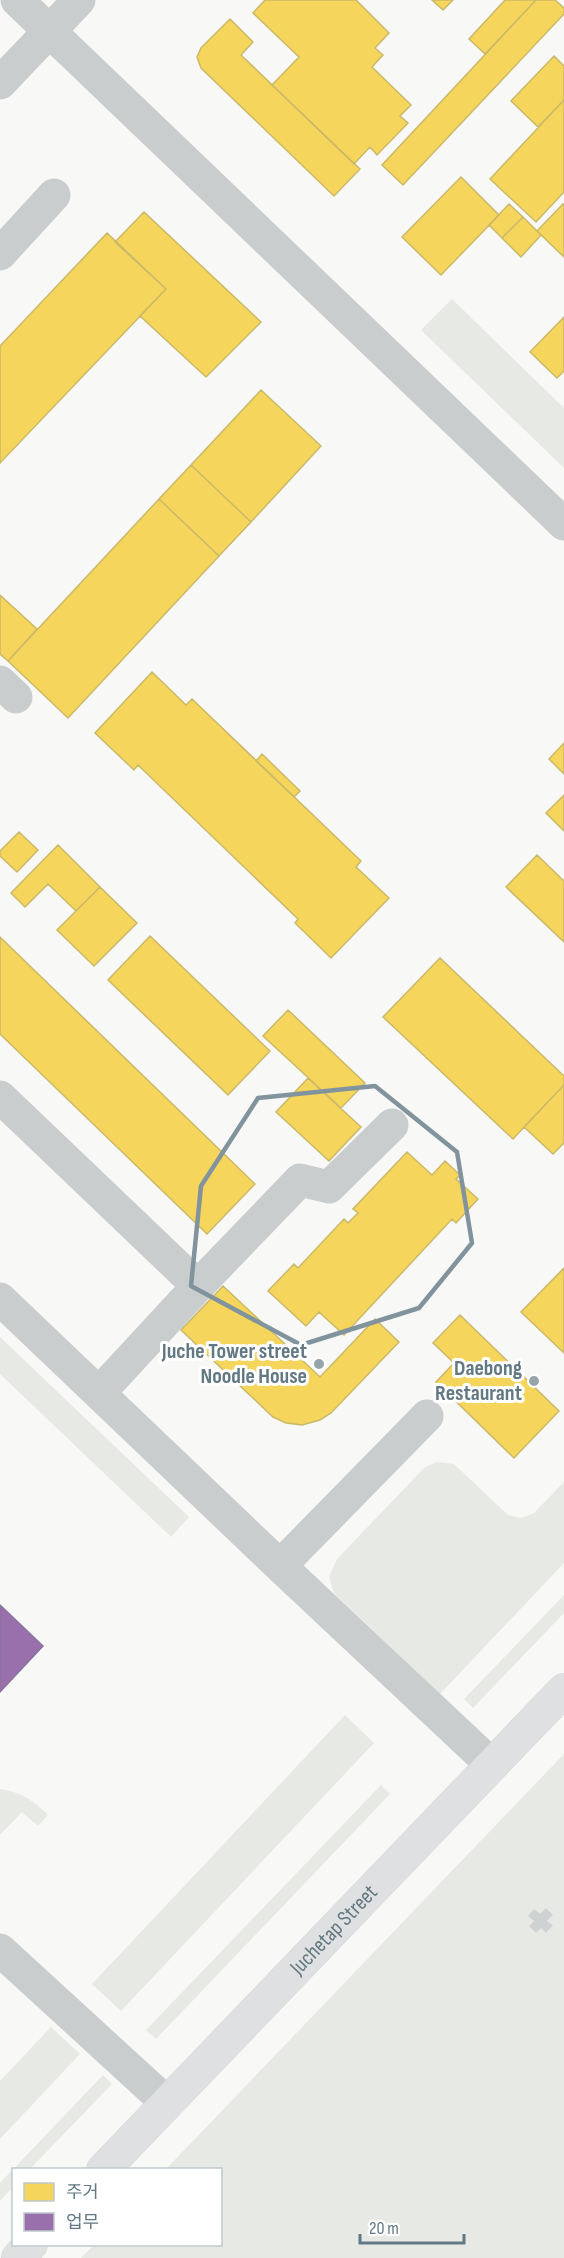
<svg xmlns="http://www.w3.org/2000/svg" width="564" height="2258" viewBox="0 0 564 2258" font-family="'Sofia Sans Condensed','Noto Sans KR',sans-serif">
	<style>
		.green { fill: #e7eae4 }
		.homes { fill: #f6d55c; stroke: #cab968; stroke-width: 1.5 }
		.offices { fill: #9970ab; stroke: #88739f; stroke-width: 1.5 }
		.building { fill: #cfd2d2; stroke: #e8e8e7; stroke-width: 1.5 }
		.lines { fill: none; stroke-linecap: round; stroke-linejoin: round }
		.major-casing { stroke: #d4d5d5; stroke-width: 34 }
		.minor { stroke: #cacdcd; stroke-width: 33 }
		.major { stroke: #dfe0e1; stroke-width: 33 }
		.marked { fill: none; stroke: #81939c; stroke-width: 4.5; stroke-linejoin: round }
		.poi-dot { fill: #96a5ac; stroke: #fff; stroke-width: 2 }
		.labels { text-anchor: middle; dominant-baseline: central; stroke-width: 6; stroke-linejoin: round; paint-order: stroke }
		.poi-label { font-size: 22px; font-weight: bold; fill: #627983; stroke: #fff; text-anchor: end }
		.street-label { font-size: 22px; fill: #627983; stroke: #fff }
	</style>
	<rect width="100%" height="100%" fill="#f8f8f7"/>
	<path class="green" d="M452,299L564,408V468L421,330Z
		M0,1337L189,1517L171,1537L0,1374Z
		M437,1462L454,1464L508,1515L521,1518L534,1513L564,1482V1563L440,1694L334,1593L329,1577L337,1559L425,1467Z
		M564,1595V1613L473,1708L464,1699Z
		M345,1715L374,1743L121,2011L92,1984Z
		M564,1754V2258H81L94,2245L220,2244V2170L166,2169Z
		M381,1785L390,1794L156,2039L146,2030Z
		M0,1789C21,1792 33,1800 48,1815L38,1826L22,1812L0,1835Z
		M51,2027L80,2054L0,2139V2081Z
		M103,2075L112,2084L30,2169L14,2170L13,2187L0,2201V2183Z"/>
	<path class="homes" d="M265,0H356L389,33L375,48L383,55L372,67L411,105L400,116L408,123L377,155L370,147L354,164L272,85L299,57L253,13Z
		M432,0H453L443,10Z
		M505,0H536L485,54L469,39Z
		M536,0H555L564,8V14L403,185L382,165Z
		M230,19L253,42L241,55L360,169L334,196L201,68L197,57L201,48Z
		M554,56L564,66V100L538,127L511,101Z
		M564,100V192L536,222L490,179Z
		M461,177L499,215L441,275L402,237Z
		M509,204L523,217L502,238L489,225Z
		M563,204H564V257L537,231Z
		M144,212L261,322L206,377L140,316L166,289L115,242Z
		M523,217L541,235L521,257L502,238Z
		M107,233L166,289L0,463V346Z
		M564,317V371L557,378L530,352Z
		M261,390L321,446L251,522L191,465Z
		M191,465L251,522L219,556L159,499Z
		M159,499L219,556L68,718L8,661Z
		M0,595L37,629L8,661L0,654Z
		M152,672L186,705L192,699L361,861L356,867L389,898L331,958L295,923L298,919L138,765L134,770L95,733Z
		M564,743V774L549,759Z
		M262,754L300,791L294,797L256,761Z
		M564,795V831L546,813Z
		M19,832L38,850L17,872L0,856V851Z
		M58,845L100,887L76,911L48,884L25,907L11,893Z
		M537,855L564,881V942L506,887Z
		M100,887L137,923L94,966L57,930Z
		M150,936L270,1051L228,1095L108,980Z
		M0,937L255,1184L207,1234L0,1034Z
		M440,958L564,1076V1085L513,1139L383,1017Z
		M288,1010L365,1083L341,1108L263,1036Z
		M308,1078L361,1127L329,1161L276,1112Z
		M564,1085V1143L553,1154L524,1127Z
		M407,1152L432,1175L445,1161L460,1175L456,1179L478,1199L456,1223L452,1219L344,1335L319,1312L306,1326L268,1291L294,1264L298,1268L344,1219L348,1223L358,1213L353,1209Z
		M564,1268V1353L521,1312Z
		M223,1286L320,1377L375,1319L399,1342L331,1413L320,1420L302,1425L286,1423L273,1417L181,1330Z
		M460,1315L559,1411L514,1458L436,1382L454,1363L433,1343Z"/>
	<path class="offices" d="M0,1605L43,1646L0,1692Z"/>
	<path class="building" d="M546,1907L554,1915L548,1921L554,1925L546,1934L541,1929L536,1934L528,1926L533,1921L527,1916L534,1908L540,1913Z"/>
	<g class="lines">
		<g class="major-casing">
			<g id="major">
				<path id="s1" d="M103,2170L564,1690"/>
				<path d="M18,2258L31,2244"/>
			</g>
		</g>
		<path class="minor" d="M17,0L564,524
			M0,83L79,0
			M0,254L54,195
			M0,682L16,697
			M0,1097L198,1286L99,1393
			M198,1286L300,1180L329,1187L392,1125
			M0,1299L280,1566L492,1765
			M280,1566L427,1416
			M0,1950L167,2103"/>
		<use href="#major" class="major"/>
	</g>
	<path class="marked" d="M375,1086L457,1152L472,1243L419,1308L301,1345L191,1286L201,1186L258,1098Z"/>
	<g class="poi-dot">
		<circle cx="319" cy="1364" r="6"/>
		<circle cx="534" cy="1381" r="6"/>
	</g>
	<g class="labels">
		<g class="poi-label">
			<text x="307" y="1351">Juche Tower street<tspan x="307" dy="25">Noodle House</tspan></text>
			<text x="522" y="1368">Daebong<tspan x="522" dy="25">Restaurant</tspan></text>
		</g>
		<g class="street-label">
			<text stroke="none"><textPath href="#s1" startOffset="333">Juchetap Street</textPath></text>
		</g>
	</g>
	<rect x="12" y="2168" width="210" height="78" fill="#ffffff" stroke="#c0c9cd" stroke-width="1.5"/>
	<rect x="24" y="2183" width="30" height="18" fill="#f6d55c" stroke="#c0c9cd" stroke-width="1.5"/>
	<text x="66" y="2198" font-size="18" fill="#627983">주거</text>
	<rect x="24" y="2213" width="30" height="18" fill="#9970ab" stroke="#c0c9cd" stroke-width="1.5"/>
	<text x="66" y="2228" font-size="18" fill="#627983">업무</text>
	<path d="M360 2234v9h104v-9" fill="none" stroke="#627983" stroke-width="3"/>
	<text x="369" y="2234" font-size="18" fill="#627983" stroke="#ffffff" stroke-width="4.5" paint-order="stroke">20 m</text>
</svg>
